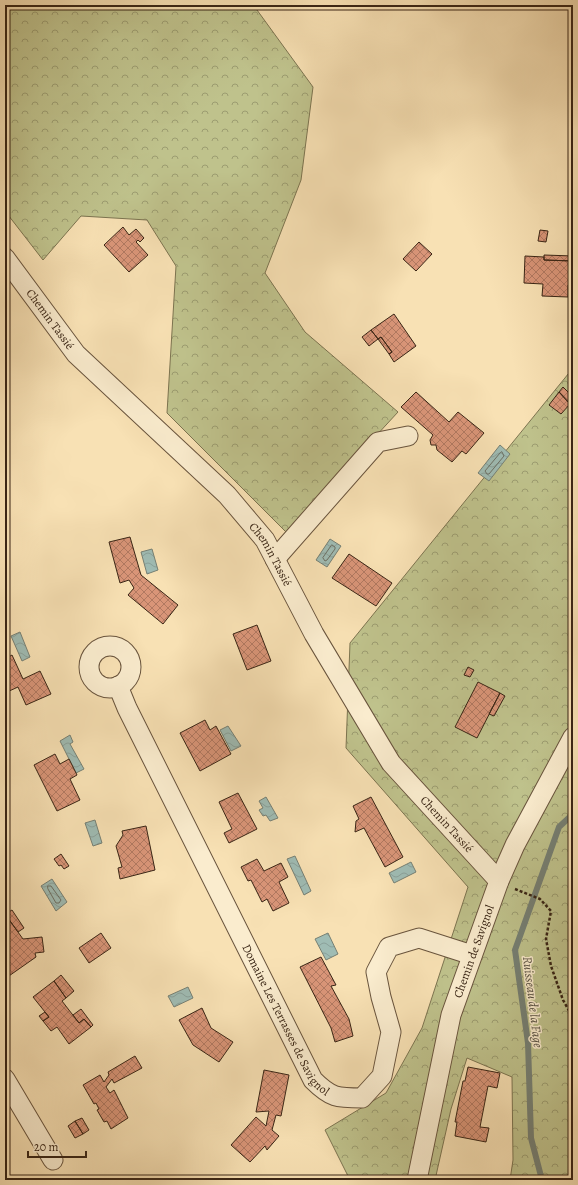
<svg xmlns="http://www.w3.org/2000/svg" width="578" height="1185" viewBox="0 0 578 1185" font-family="Alegreya,serif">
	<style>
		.forest { fill: url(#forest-crowns); stroke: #7c7450 }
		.water { fill: url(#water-waves); stroke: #768074 }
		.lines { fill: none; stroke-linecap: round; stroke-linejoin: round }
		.shore { stroke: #6c7064; stroke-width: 1 }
		.stream { stroke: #768074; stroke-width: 6 }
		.building { fill: url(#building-cross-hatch); stroke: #392515 }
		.minor-casing { stroke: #69543d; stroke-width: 21 }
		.path { stroke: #392515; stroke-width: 2.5; stroke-dasharray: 3 2; stroke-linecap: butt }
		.minor { stroke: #faecce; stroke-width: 19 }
		.labels { text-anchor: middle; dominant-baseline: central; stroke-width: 3; stroke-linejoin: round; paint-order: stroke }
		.street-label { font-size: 12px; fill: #392515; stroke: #faecce }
		.water-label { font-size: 13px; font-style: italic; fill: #585245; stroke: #faecce }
	</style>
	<defs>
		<pattern id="forest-crowns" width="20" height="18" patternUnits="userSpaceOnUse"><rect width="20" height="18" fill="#bfc28c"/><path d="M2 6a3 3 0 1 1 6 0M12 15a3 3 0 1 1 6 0" fill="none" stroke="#9c9d71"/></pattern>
		<pattern id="water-waves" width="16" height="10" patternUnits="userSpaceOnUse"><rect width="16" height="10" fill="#9fbcb4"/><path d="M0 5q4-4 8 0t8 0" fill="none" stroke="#8aa19a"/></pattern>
		<pattern id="building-cross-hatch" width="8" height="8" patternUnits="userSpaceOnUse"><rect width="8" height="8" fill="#d99578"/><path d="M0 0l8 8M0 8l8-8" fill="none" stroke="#b17961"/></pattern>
	</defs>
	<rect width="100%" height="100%" fill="#f8e1b4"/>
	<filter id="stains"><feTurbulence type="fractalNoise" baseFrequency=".005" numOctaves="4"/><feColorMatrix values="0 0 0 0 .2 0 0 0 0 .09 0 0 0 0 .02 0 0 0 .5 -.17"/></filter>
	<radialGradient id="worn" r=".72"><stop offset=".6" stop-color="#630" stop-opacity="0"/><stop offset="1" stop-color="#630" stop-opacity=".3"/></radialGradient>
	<path class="forest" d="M5,5H250L257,10L313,87L301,180L265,273L305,332L398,412L306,512L286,532L167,413L176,266L147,220L81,216L43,260L5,211Z
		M573,368V1180H510L513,1160L512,1077L467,1058L451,1109L435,1180H350L325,1130L386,1093L422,1028L468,887L346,748L350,643Z"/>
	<path class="water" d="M500,445L510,454L489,481L478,473Z
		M330,539L341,546L327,567L316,560Z
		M152,549L158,570L147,574L141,552Z
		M20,632L30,657L22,661L11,636Z
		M228,726L241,746L231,751L220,730Z
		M70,735L73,742L70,744L84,769L76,773L60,741Z
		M266,797L278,818L270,821L266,815L263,816L259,810L263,808L259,801Z
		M95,820L102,843L93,846L85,823Z
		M295,856L311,891L304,895L287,859Z
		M411,862L416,872L394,883L389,873Z
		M52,879L67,902L56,911L41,886Z
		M328,933L338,954L326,960L315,939Z
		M188,987L193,998L174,1007L168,996Z"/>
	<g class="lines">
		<path class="shore" d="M502,452L504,456L489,474H487L485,471L500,453Z
			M332,545L335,547V549L327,560L325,561L323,558Z
			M48,886H51L61,900L59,903H56L48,889Z"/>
		<path class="stream" d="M542,1180L531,1138L528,1043L515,950L559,827L573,814"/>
	</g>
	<path class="building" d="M123,227L129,235L136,229L144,238L140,242L138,240L136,242L148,255L129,272L104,245Z
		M540,230L548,231L546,242L538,241Z
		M419,242L432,254L416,271L403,259Z
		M544,255L573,256V261L544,260Z
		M525,256L544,257V260L573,261V285H568V297L542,296L543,284L524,283Z
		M394,314L416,346L394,362L389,354L392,352L381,337L378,339L371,330Z
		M371,330L378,339L369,346L362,337Z
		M381,337L392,352L389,354L378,339Z
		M563,387L573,397V400L570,404L559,392Z
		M416,392L449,422L458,412L484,433L466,454L462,451L452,462L437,450L436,445H431L430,440L433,435L401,407Z
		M559,392L570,404L561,414L549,405Z
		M130,537L141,575L178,605L163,624L128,595L134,588L129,580L120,583L109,542Z
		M349,554L392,583L376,606L332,578Z
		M257,625L271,661L247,670L233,634Z
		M12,655L23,679L40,671L51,694L26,705L18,687L7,692L5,688V659Z
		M468,667L474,670L470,677L464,675Z
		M478,682L500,693L477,738L455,727Z
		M500,693L505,696L494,716L489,714Z
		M205,720L210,730L216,726L231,754L200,771L180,733Z
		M55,754L60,764L69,759L77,775L70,779L80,800L57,811L34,765Z
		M238,793L257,829L229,843L224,833L232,829L219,802Z
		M371,797L403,857L385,867L364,828L355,832L356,821L359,819L353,806Z
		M146,826L155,870L120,879L118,868L122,867L116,846L123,835L122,831Z
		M61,854L69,866L64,869L61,865L59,866L54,859Z
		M257,859L264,871L281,863L288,877L279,882L289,903L273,911L267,899L262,902L251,880L248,881L241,867Z
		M5,905L10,912L5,914L23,939L42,937L44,952L35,953L36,957L6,978L5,960L10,956L5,948Z
		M12,910L24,928L18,932L5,914Z
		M101,933L111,948L89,963L79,948Z
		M321,957L336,985L331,986L349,1019L353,1036L335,1042L331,1028L300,967Z
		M61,975L74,991L66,998L54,981Z
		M54,981L66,998L62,1001L79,1023L84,1019L91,1027L69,1044L57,1027L51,1031L43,1021L49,1017L33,997Z
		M202,1008L211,1028L233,1042L219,1062L193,1045L179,1020Z
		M81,1009L93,1025L91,1027L84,1019L79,1023L73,1015Z
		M45,1012L49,1017L43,1021L39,1016Z
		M135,1056L142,1068L114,1083L112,1079L106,1087L110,1093L114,1090L128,1118L111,1129L107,1121L104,1122L97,1110L99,1109L96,1103L94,1104L83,1085L100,1075L104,1082L109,1075L108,1072Z
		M468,1067L500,1073L497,1088L488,1086L480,1127L489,1128L486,1142L455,1136L457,1122H455L463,1081H465Z
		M264,1070L289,1075L281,1116L276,1115L272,1130L279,1136L267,1150L265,1146L250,1162L231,1145L256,1117L266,1126L269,1111L256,1112Z
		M82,1118L89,1130L83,1134L75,1121Z
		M75,1121L83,1134L75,1138L68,1126Z"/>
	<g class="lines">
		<g class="minor-casing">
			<g id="minor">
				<path id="s1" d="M5,258L76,354L227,495L265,540L314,634L391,763L499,881"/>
				<path d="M275,559L378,442L408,436"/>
				<circle cx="110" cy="667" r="21"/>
				<path id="s2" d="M118,686L127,708L313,1080C331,1098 337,1098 362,1098L382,1076L391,1032L381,997L376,972L389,947L419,938L472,955"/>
				<path d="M5,1079L53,1160"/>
				<path id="s3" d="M417,1180L451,1015L499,881L515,845L573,737"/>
			</g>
		</g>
		<path class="path" d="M515,889L540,899L551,911L546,939L551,966L563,1000L573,1018"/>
		<use href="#minor" class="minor"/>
	</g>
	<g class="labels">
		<g class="street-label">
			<text stroke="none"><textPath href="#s1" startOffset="76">Chemin Tassié</textPath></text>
			<text stroke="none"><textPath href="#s1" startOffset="400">Chemin Tassié</textPath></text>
			<text stroke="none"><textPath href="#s1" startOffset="724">Chemin Tassié</textPath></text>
			<text stroke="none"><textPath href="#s3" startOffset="236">Chemin de Savignol</textPath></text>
			<text stroke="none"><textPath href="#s2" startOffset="374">Domaine Les Terrasses de Savignol</textPath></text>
		</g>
		<g class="water-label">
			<text transform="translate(533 1002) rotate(83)">Ruisseau de la Fage</text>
		</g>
	</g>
	<rect width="578" height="1185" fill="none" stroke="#f8e1b4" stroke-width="20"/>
	<rect x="6" y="6" width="566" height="1173" fill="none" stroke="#392515" stroke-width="2"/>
	<rect x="10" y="10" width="558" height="1165" fill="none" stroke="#392515"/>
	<path d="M28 1151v6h58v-6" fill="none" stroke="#392515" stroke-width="2"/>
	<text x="34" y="1151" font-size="12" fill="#392515" stroke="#faecce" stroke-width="3" paint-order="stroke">20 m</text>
	<rect width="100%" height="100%" filter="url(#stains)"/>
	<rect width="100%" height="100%" fill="url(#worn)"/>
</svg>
